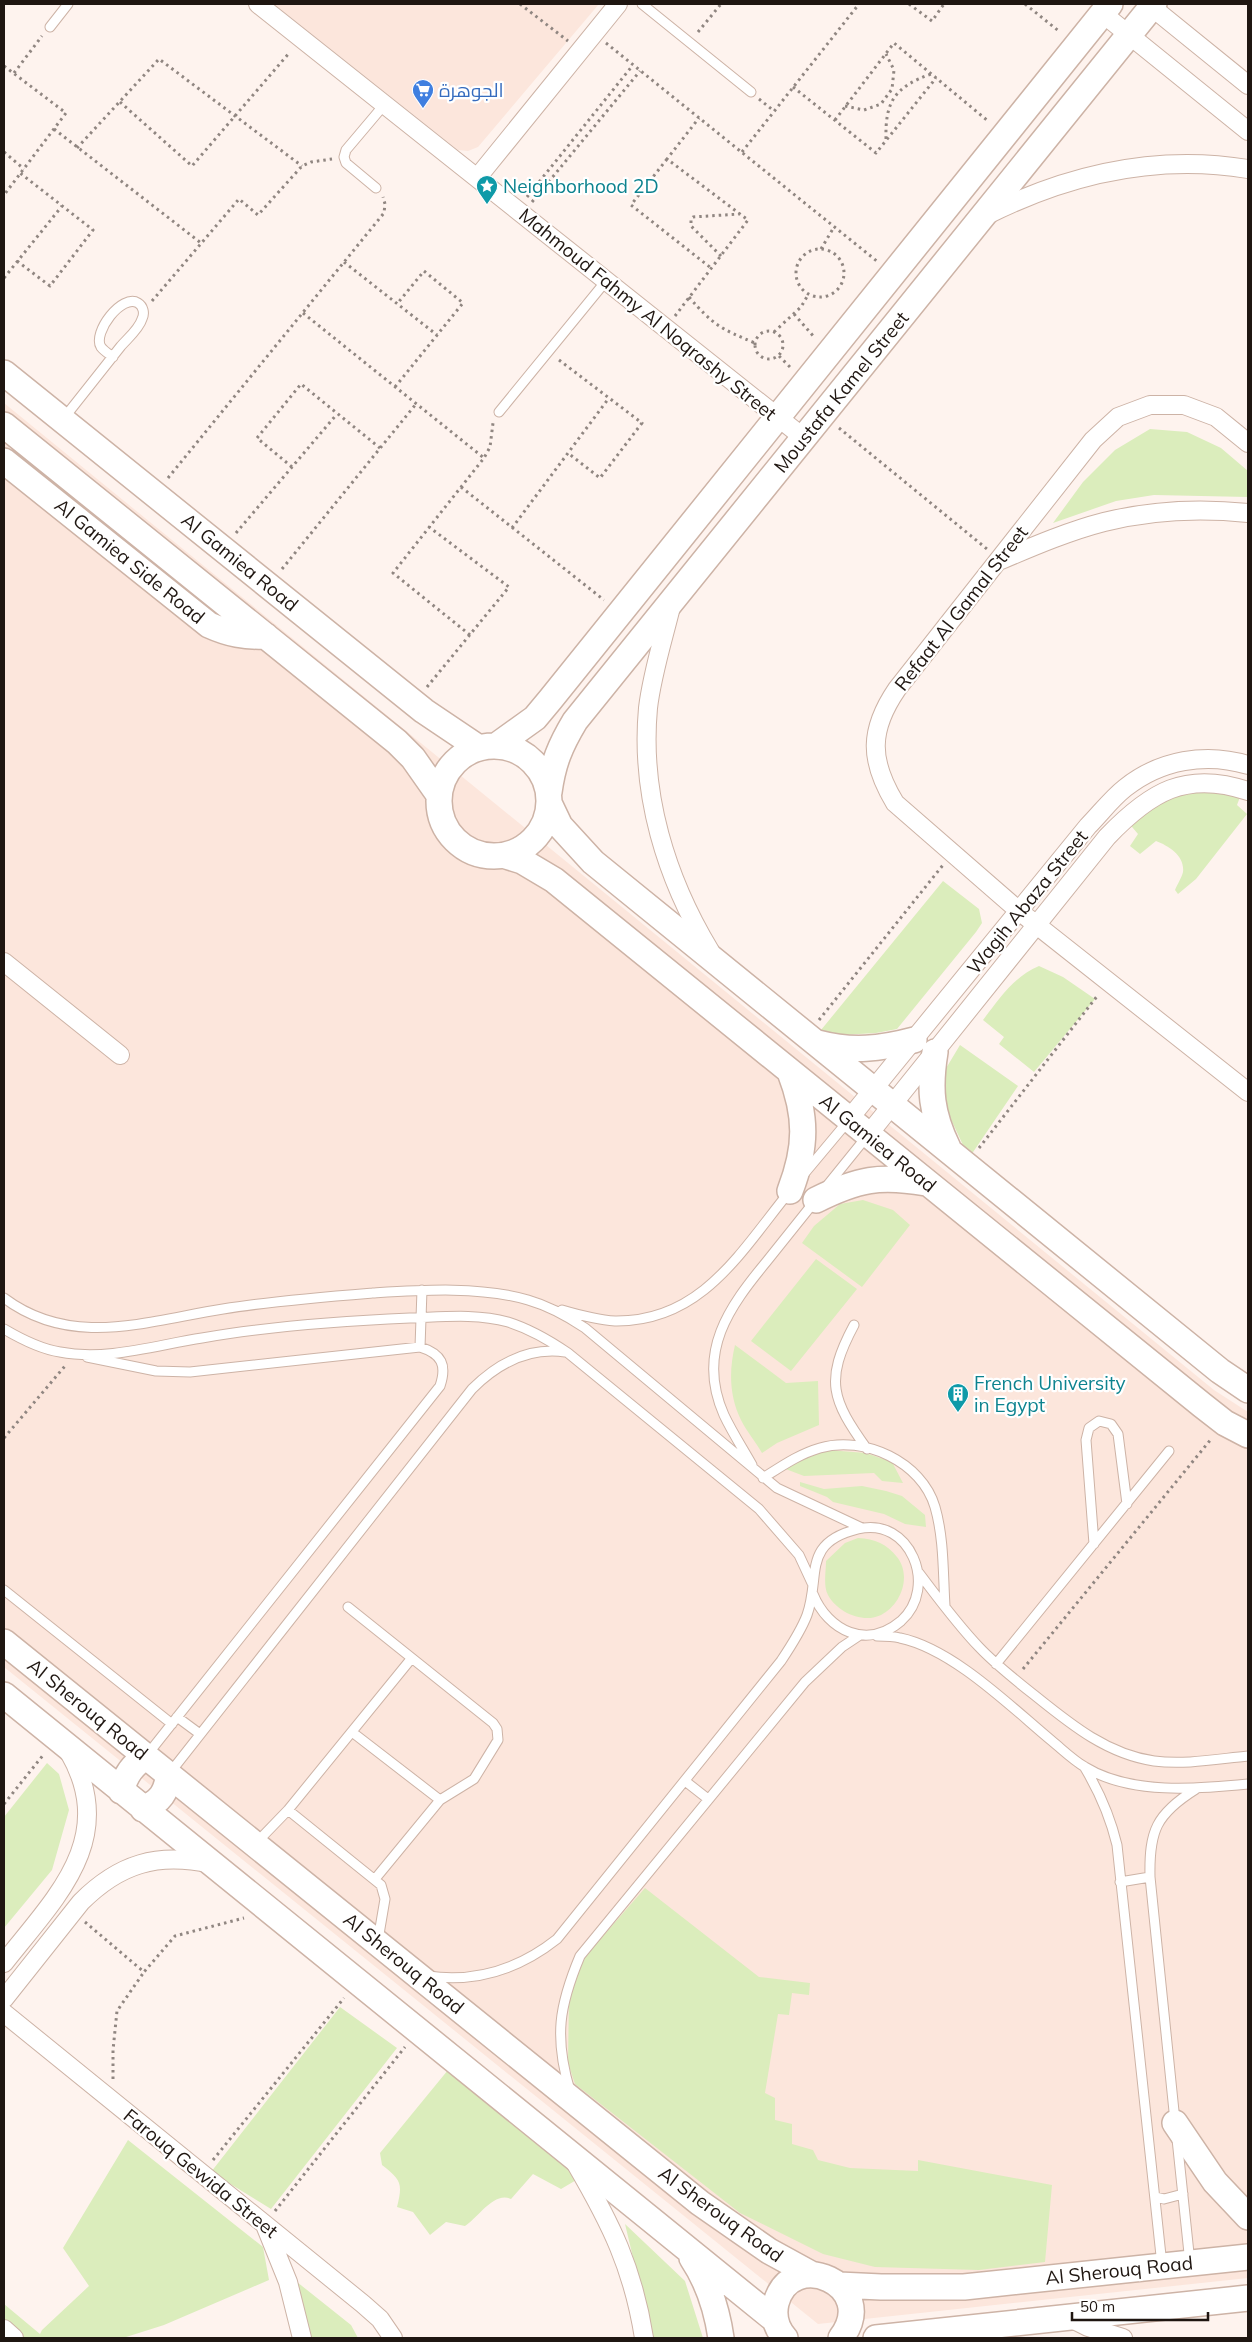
<svg xmlns="http://www.w3.org/2000/svg" width="1252" height="2342" viewBox="0 0 1252 2342" font-family="Mulish,Cairo,sans-serif">
	<style>
		.built { fill: #fce6dc }
		.green { fill: #dbedbc }
		.lines { fill: none; stroke-linecap: round; stroke-linejoin: round }
		.lane-casing { stroke: #cdb3a6; stroke-width: 11 }
		.street-casing { stroke: #cdb3a6; stroke-width: 20 }
		.secondary-casing { stroke: #cdb3a6; stroke-width: 28 }
		.path { stroke: #908681; stroke-width: 3; stroke-dasharray: 2.5 4; stroke-linecap: butt }
		.lane { stroke: #fff; stroke-width: 9 }
		.street { stroke: #fff; stroke-width: 18 }
		.secondary { stroke: #fff; stroke-width: 25 }
		.labels { text-anchor: middle; dominant-baseline: central; stroke-width: 4.5; stroke-linejoin: round; paint-order: stroke }
		.shop-label { font-size: 19px; fill: #366cbe; stroke: #fff; text-anchor: start }
		.culture-label { font-size: 19px; fill: #0d838f; stroke: #fff; text-anchor: start }
		.street-label { font-size: 19px; fill: #1f1611; stroke: #fff }
	</style>
	<rect width="100%" height="100%" fill="#fef3ee"/>
	<path class="built" d="M274,4H599L478,147L468,151L458,150Z
		M4,403L1214,1390L1248,1412V2278L818,2324L4,1667Z"/>
	<path class="green" d="M1150,429L1187,432L1221,448L1248,471V497L1154,495L1116,501L1053,523L1083,482L1115,450Z
		M1194,788L1222,790L1240,797L1237,805L1247,814L1196,879L1178,894L1175,890C1177,885 1182,877 1183,872C1185,856 1169,846 1156,841L1140,854L1130,846L1138,834L1127,821L1147,804Z
		M943,881L979,909L982,923L976,932L897,1029L876,1033L842,1035L821,1030Z
		M1039,966L1063,977L1095,999L1034,1072L999,1044L1004,1037L983,1020C999,999 1013,977 1039,966Z
		M960,1045L1018,1086L969,1158L942,1100L945,1070Z
		M863,1200L893,1210L910,1225L862,1287L802,1243L814,1226L840,1204Z
		M816,1259L857,1289L791,1371L751,1341Z
		M735,1345L786,1383L818,1381L819,1425L777,1443L762,1453C756,1442 747,1432 741,1420C729,1396 729,1370 735,1345Z
		M815,1449L866,1453L892,1462L903,1483L882,1481L874,1473L804,1476L783,1468Z
		M800,1482L824,1489L862,1486L886,1491L902,1496L925,1515L926,1527L905,1524L884,1514L833,1502L827,1497L800,1486Z
		M858,1538C875,1539 887,1544 897,1557C912,1576 901,1605 881,1615C863,1624 837,1612 828,1595C823,1586 826,1571 826,1561L845,1543Z
		M47,1763L59,1774L69,1810L52,1870L4,1928V1817Z
		M645,1888L759,1977L810,1983L809,1995L792,1993L789,2015L778,2014L765,2093L775,2098V2120L792,2124V2144L813,2150L818,2160L850,2168L918,2171V2160L1052,2185L1045,2262L979,2270L875,2267L823,2254L740,2213L575,2084L568,2063L569,1995L582,1960Z
		M340,2007L397,2048L271,2209L211,2172Z
		M448,2070L564,2157L578,2179L561,2189L533,2174L511,2199C494,2191 478,2218 465,2226L446,2222L430,2235L413,2212L397,2207C403,2183 401,2180 382,2165L380,2153Z
		M128,2140L263,2247L269,2280L164,2325L123,2338H24L4,2321V2304L40,2334L42,2330L89,2286L63,2248Z
		M625,2224L685,2281L703,2338H650L644,2303Z
		M297,2282L351,2325L358,2338H311Z"/>
	<g class="lines">
		<g class="lane-casing">
			<path id="lane" d="M642,4L751,92
				M50,27L68,4
				M376,188L346,163L344,157L346,150L384,105
				M499,412L606,281
				M64,418C83,394 102,370 121,346C128,338 139,329 142,319C145,313 143,306 138,303C122,293 92,333 101,347C104,351 109,354 113,357
				M803,1175L849,1120
				M826,1187L868,1135
				M4,1298C72,1349 147,1321 223,1309C272,1301 323,1297 373,1293C422,1290 480,1286 528,1300C549,1306 567,1316 585,1328L777,1488L862,1528
				M562,1310C579,1315 597,1320 615,1321C702,1322 741,1251 790,1191
				M854,1325C824,1381 832,1400 867,1449
				M4,1329C21,1339 40,1349 60,1352C107,1361 156,1345 202,1338C271,1326 340,1321 410,1318C442,1317 476,1313 508,1322C530,1329 549,1340 568,1353L759,1509L799,1555L812,1583
				M420,1347L422,1290
				M87,1357L156,1371L190,1372L420,1347C442,1354 447,1365 440,1386L147,1755
				M752,1465C743,1449 732,1432 724,1415C696,1352 729,1307 767,1261C783,1241 799,1221 815,1201
				M763,1478C782,1466 799,1454 820,1448C864,1435 922,1462 935,1507C944,1538 943,1573 945,1606
				M1094,1544L1086,1440L1089,1428L1099,1421L1111,1424L1118,1434L1127,1504
				M919,1573C938,1598 957,1624 979,1647C995,1664 1014,1679 1033,1694C1069,1723 1106,1754 1154,1761C1185,1765 1217,1759 1248,1756
				M4,1590L172,1724
				M348,1607L493,1723L497,1729L498,1740L474,1779L440,1800L375,1879
				M877,1636C884,1636 893,1636 900,1638C953,1649 1011,1707 1052,1741C1063,1750 1073,1760 1085,1767C1130,1795 1198,1789 1248,1784
				M996,1664L1169,1451
				M177,1717L200,1734
				M352,1732L440,1800
				M1085,1768C1100,1793 1110,1816 1117,1845L1162,2265
				M169,1774L472,1389C498,1363 528,1347 565,1352
				M685,1781L708,1799
				M288,1810L381,1885L385,1899L378,1940
				M257,1842L288,1810L411,1659
				M1120,1882L1150,1877
				M428,1976C477,1983 519,1969 557,1939L781,1661C791,1646 801,1631 807,1615C821,1576 801,1543 858,1529C910,1516 939,1587 901,1621C867,1650 828,1631 813,1594
				M570,2091C554,2037 559,2006 580,1956L805,1682L842,1647L860,1635
				M1175,2121L1150,1877C1149,1831 1156,1814 1196,1789
				M1177,2139L1190,2263
				M1155,2197L1164,2199L1183,2194"/>
		</g>
		<g class="street-casing">
			<path id="street" d="M258,4L804,438
				M1148,4L1248,85
				M1102,13L1248,131
				M477,178L618,4
				M987,215C1069,174 1157,154 1248,169
				M1248,443L1216,417L1184,405H1150L1118,417L1093,440L897,689C869,730 869,760 895,803L1019,911L1248,1092
				M1001,560C1034,546 1069,531 1104,522C1152,510 1200,508 1248,513
				M671,607C663,640 652,674 648,708C640,794 666,878 710,951
				M4,962L120,1055
				M849,1119L1088,826C1100,814 1111,799 1125,788C1160,760 1206,752 1248,765
				M868,1135L1107,837C1150,792 1186,770 1248,791
				M4,1963C55,1898 119,1839 69,1752
				M4,1999L81,1902C119,1864 157,1852 211,1864
				M4,2013L363,2304L380,2319L393,2338
				M576,2164C611,2224 633,2268 644,2338
				M265,2225L288,2282L302,2338
				M1068,2317L1088,2327L1123,2338
				M4,2329L14,2338"/>
		</g>
		<g class="secondary-casing">
			<path id="secondary" d="M4,373L424,711L479,748
				M4,425L397,742L413,758L439,795
				M4,461L209,625C229,634 245,637 266,636
				M439 801a55 55 0 1 1 110 0a55 55 0 1 1-110 0Z
				M496,746L535,718L550,700L1110,4
				M549,792C553,763 560,746 575,721L1154,4
				M550,805L560,826L593,862L1220,1371L1248,1390
				M506,856L522,861L554,880L1202,1405L1225,1423L1248,1435
				M818,1043C852,1052 880,1049 914,1040
				M935,1052C929,1089 931,1113 948,1148
				M790,1072C807,1116 807,1147 790,1191
				M816,1200C858,1179 880,1175 926,1183
				M4,1642L700,2203L769,2251L811,2274
				M4,1695L775,2320
				M121,1791C126,1774 132,1766 146,1756
				M143,1809C161,1801 166,1793 169,1774
				M1175,2123L1215,2182L1248,2217
				M692,2258C708,2282 717,2310 721,2338
				M839,2285L881,2287H964L1248,2257
				M785,2338C776,2328 773,2316 776,2303C791,2246 881,2285 841,2338
				M876,2338L1248,2298"/>
		</g>
		<path class="path" d="M520,4L568,41
			M909,4L932,21L944,4
			M1025,4L1060,32
			M698,32L721,4
			M606,43L878,262
			M4,66L66,113L4,195
			M14,73L42,36
			M793,87L876,153L936,78
			M759,99L774,111
			M120,102L192,166L290,52
			M845,106L864,110L881,104L892,89L894,70L886,54
			M835,120L894,43L988,121
			M54,129L201,243
			M886,139C885,101 895,87 931,74
			M77,148L159,59L302,166
			M4,152L24,169
			M742,152L859,4
			M667,159L631,205L711,268
			M527,197L633,65
			M532,202L640,71
			M796 273a24 24 0 1 1 48 0a24 24 0 1 1-48 0Z
			M821,249L834,227
			M721,256L691,226V219L693,217L740,214
			M17,261L50,286L93,230L20,173
			M344,262L437,335
			M4,278L62,206
			M689,297C713,325 721,329 755,343
			M152,301L239,199L258,215L302,166L311,162L332,159
			M303,313L484,458
			M794,314L815,338
			M675,316L748,220L667,159L699,118
			M755 345a14 14 0 1 1 28 0a14 14 0 1 1-28 0Z
			M774,332L801,307L808,295
			M779,356L791,368
			M559,360L642,423L600,478L568,453
			M395,387L463,303L424,271L397,304
			M839,428L987,549
			M292,467L257,438L301,384L380,448
			M168,478L384,213L385,204L383,197
			M461,487L604,600
			M512,528L609,398
			M236,533L337,414
			M282,569L416,404
			M470,635L393,573L484,458L490,447L493,423
			M427,687L509,587L429,527
			M819,1020L943,865
			M979,1148L1098,995
			M4,1438L65,1366
			M1023,1669L1212,1438
			M4,1804L44,1754
			M85,1922L144,1972L175,1936L244,1918
			M113,2079V2050L117,2011L144,1972
			M213,2160L344,1998
			M275,2211L405,2047"/>
		<use href="#lane" class="lane"/>
		<use href="#street" class="street"/>
		<use href="#secondary" class="secondary"/>
	</g>
	<defs>
		<g id="supermarket-pin" transform="scale(1.125)"><path d="M0 17L-7.5 6A9.5 9.5 0 1 1 7.5 6Z" fill="#3f7fe0" stroke="#fff"/><path d="M-6-5.5h2.5l.6 2H6L4.5 2H-2.5L-4.4-4H-6ZM-1.5 3.2a1.3 1.3 0 1 0 .1 0ZM3 3.2a1.3 1.3 0 1 0 .1 0Z" fill="#fff"/></g>
		<g id="sight-pin" transform="scale(1.125)"><path d="M0 17L-7.5 6A9.5 9.5 0 1 1 7.5 6Z" fill="#0f9aa8" stroke="#fff"/><path d="M0-6L1.8-2.2L6-1.7L2.9 1.2L3.7 5.4L0 3.3L-3.7 5.4L-2.9 1.2L-6-1.7L-1.8-2.2Z" fill="#fff"/></g>
		<g id="building-pin" transform="scale(1.125)"><path d="M0 17L-7.5 6A9.5 9.5 0 1 1 7.5 6Z" fill="#0f9aa8" stroke="#fff"/><path d="M-4-6H4V6H1V3H-1V6H-4ZM-2.5-4.3h1.7v1.8h-1.7ZM.8-4.3h1.7v1.8H.8ZM-2.5-1h1.7V.8h-1.7ZM.8-1h1.7V.8H.8Z" fill="#fff"/></g>
	</defs>
	<g fill-rule="evenodd">
		<use href="#supermarket-pin" x="423" y="90"/>
		<use href="#sight-pin" x="487" y="186"/>
		<use href="#building-pin" x="958" y="1394"/>
	</g>
	<g class="labels">
		<g class="shop-label">
			<text x="439" y="90">الجوهرة</text>
		</g>
		<g class="culture-label">
			<text x="503" y="186">Neighborhood 2D</text>
			<text x="974" y="1383">French University<tspan x="974" dy="22">in Egypt</tspan></text>
		</g>
		<g class="street-label">
			<text transform="translate(648 314) rotate(39)">Mahmoud Fahmy Al Noqrashy Street</text>
			<text transform="translate(841 392) rotate(-51)">Moustafa Kamel Street</text>
			<text transform="translate(130 561) rotate(39)">Al Gamiea Side Road</text>
			<text transform="translate(240 562) rotate(39)">Al Gamiea Road</text>
			<text transform="translate(961 608) rotate(-52)">Refaat Al Gamal Street</text>
			<text transform="translate(1027 902) rotate(-51)">Wagih Abaza Street</text>
			<text transform="translate(878 1143) rotate(39)">Al Gamiea Road</text>
			<text transform="translate(88 1709) rotate(39)">Al Sherouq Road</text>
			<text transform="translate(404 1963) rotate(39)">Al Sherouq Road</text>
			<text transform="translate(201 2173) rotate(39)">Farouq Gewida Street</text>
			<text transform="translate(721 2214) rotate(36)">Al Sherouq Road</text>
			<text transform="translate(1119 2270) rotate(-6)">Al Sherouq Road</text>
		</g>
	</g>
	<rect width="1252" height="2342" fill="none" stroke="#1f1611" stroke-width="10"/>
	<path d="M1072 2312v8h136v-8" fill="none" stroke="#1f1611" stroke-width="2.5"/>
	<text x="1080" y="2312" font-size="15" fill="#1f1611" stroke="#ffffff" stroke-width="4" paint-order="stroke">50 m</text>
</svg>
